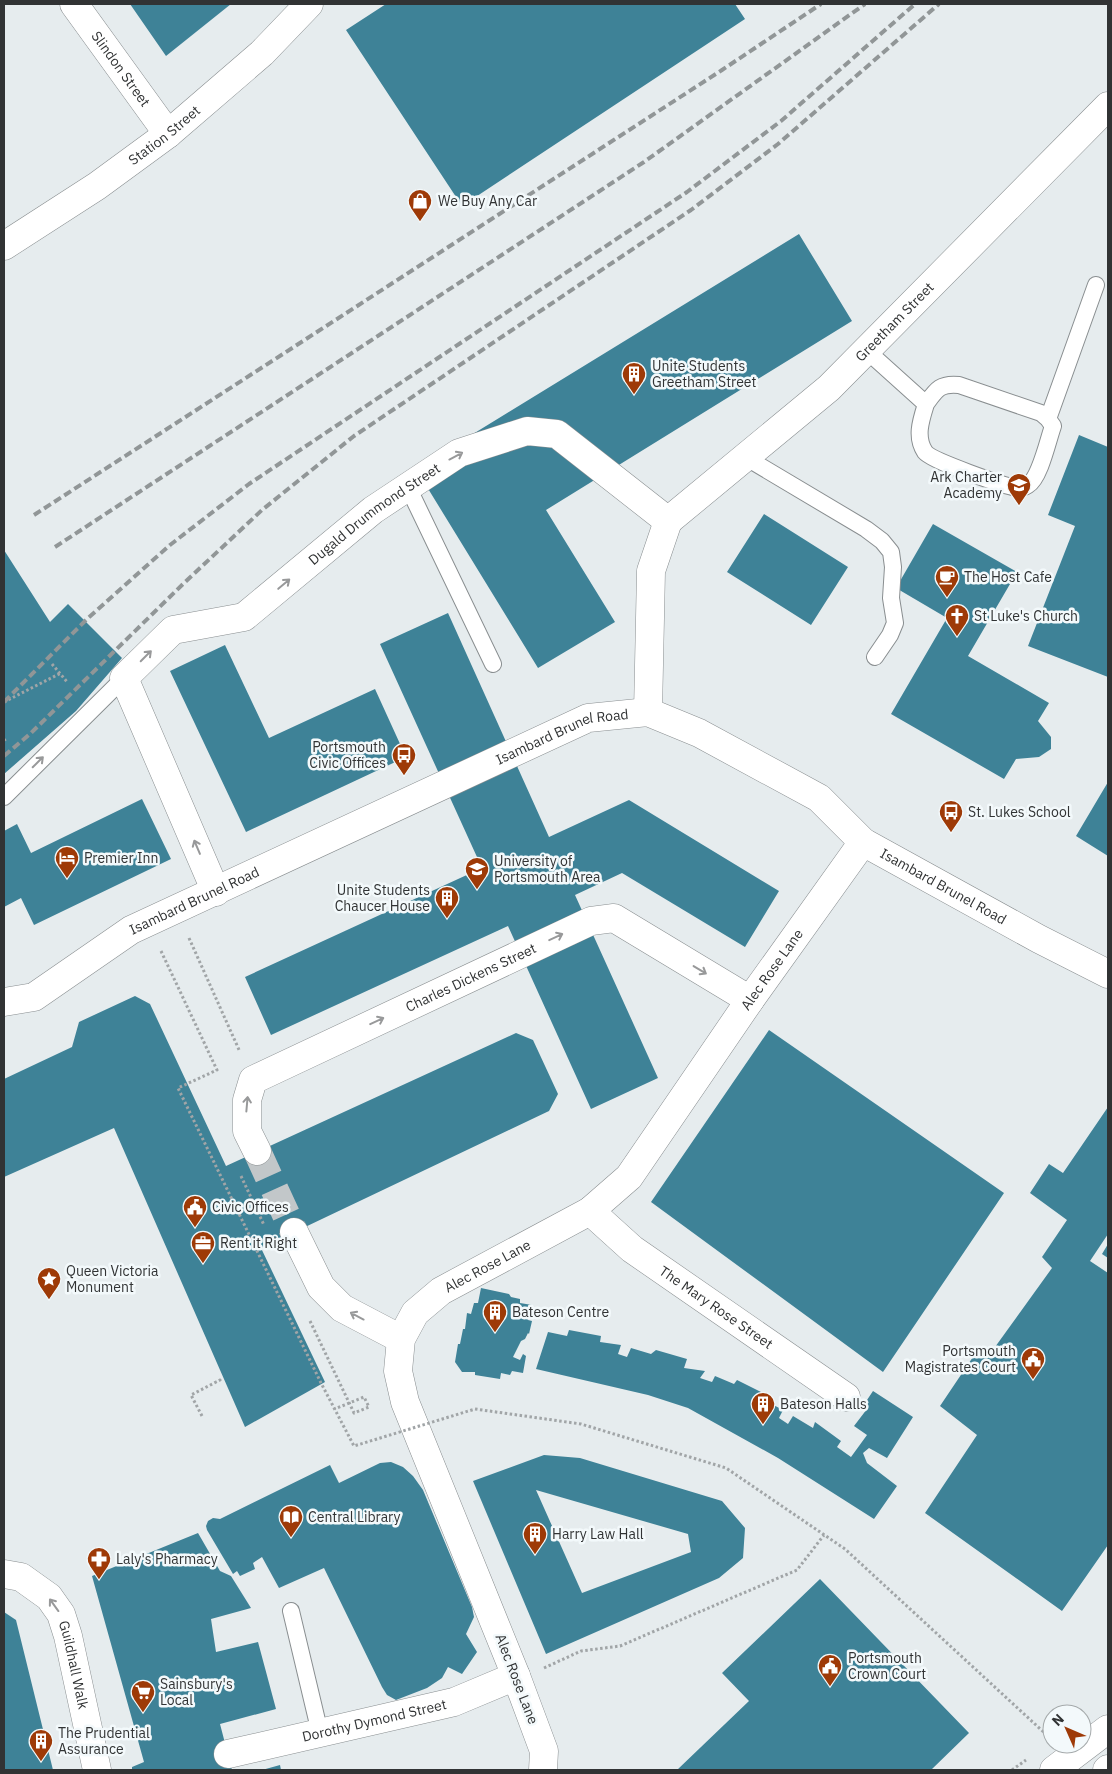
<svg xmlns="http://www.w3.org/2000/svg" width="1112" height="1774" viewBox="0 0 1112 1774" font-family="'IBM Plex Sans',sans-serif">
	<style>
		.building { fill: #3e8297; fill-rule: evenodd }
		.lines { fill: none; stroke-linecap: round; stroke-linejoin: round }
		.street-tunnel { stroke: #c2c7c9; stroke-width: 28; stroke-dasharray: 28 14; stroke-linecap: butt }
		.lane-casing { stroke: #898e90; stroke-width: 18 }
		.street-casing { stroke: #898e90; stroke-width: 29 }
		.secondary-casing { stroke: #898e90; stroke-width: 29 }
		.primary-casing { stroke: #898e90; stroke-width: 29 }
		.path { stroke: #a1a5a7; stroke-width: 3; stroke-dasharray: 2.5 2.5; stroke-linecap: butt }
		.lane { stroke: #fff; stroke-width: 16 }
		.street { stroke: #fff; stroke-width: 28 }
		.secondary { stroke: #fff; stroke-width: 28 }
		.primary { stroke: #fff; stroke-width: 28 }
		.rail { stroke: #919697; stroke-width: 4; stroke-dasharray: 8 4; stroke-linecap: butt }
		.path-bridge { stroke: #a1a5a7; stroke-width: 3; stroke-dasharray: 2.5 2.5; stroke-linecap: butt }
		.oneway { stroke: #98999a }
		.labels { text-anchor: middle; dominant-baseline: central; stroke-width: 5; stroke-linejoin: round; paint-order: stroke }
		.street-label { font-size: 14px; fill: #313334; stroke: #f3f9fb }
		.poi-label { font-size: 14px; fill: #313334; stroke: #f3f9fb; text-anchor: start }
	</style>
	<rect width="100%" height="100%" fill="#e6ecee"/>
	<path class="building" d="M130,4H231L166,56Z
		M386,4H735L745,19L462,206L346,30Z
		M799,234L852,321L546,510L615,622L538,668L416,469Z
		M1079,435L1108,447V677L1028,646L1075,526L1048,515Z
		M764,514L848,567L811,625L727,572Z
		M933,524L1017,572L968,656L1049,703L1038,721L1051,737V749L1039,757L1016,759L1004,779L891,714L947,618L896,588Z
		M4,550L50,622L68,604L122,658L76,711L4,774Z
		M448,613L549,837L629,800L779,891L745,947L622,873L575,895L658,1078L591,1109L508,926L271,1035L245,977L482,868L380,644Z
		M225,645L269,738L375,689L406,757L246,832L170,671Z
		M1108,782V856L1076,836Z
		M142,799L171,859L34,925L21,898L4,907V831L17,824L31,853Z
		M135,996L150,1004L226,1166L516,1033L533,1040L558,1094L549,1111L261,1248L325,1382L245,1427L114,1128L4,1177V1079L72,1047L79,1022Z
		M769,1030L1004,1193L883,1372L651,1202Z
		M1108,1107V1234L1090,1261L1108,1273V1545L1062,1611L925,1513L977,1435L940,1406L979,1348L990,1354L1052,1268L1042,1257L1067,1220L1030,1193L1049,1164L1063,1173Z
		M1108,1244V1258L1102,1254Z
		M481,1288L509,1294L511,1297L520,1299V1303L532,1305L528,1320L532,1321L529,1334L528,1333L525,1339L521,1341L513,1357L520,1360L523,1354L526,1356L523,1373L512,1371L510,1375L501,1373L500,1379L475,1375V1372H462L455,1362L458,1344H460L463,1329H465L467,1313L471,1314L474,1303H478Z
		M569,1330L601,1336L600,1342L621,1345L618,1354L627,1357L631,1348L651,1354L656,1350L687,1359L684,1368L705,1371L700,1378L712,1382L715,1376L734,1384L737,1380L767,1395L764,1400L783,1410L779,1418L788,1424L793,1416L813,1428L815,1422L841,1441L837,1447L851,1457L867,1435L854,1426L867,1409L863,1406L873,1391L913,1417L887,1458L869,1448L863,1453L867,1463L897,1486L874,1519L778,1458L688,1408L648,1395L536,1369L548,1332L567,1336Z
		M544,1455L580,1458L722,1501L745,1528L743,1558L719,1578L546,1654L473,1481ZM536,1490L688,1534L691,1552L582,1593Z
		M391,1462L403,1467L413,1476L423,1490L472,1607L474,1617L466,1634L477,1652L462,1674L448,1667L442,1678L427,1688L396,1700L387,1695L382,1687L324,1568L279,1588L262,1557L253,1563L255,1569L240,1576L237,1571L233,1574L207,1530L206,1526L208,1521L213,1518L220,1519L330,1465L339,1483L380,1463Z
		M198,1533L220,1571L231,1576L251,1608L211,1619L216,1652L258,1642L276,1709L220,1724L232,1770H132V1767L144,1762L92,1576Z
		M820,1579L969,1733L931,1770H677L749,1701L722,1673Z
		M4,1612L16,1620L53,1770H4Z
		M280,1765L281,1770H262Z"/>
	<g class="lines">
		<path class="street-tunnel" d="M257,1151L294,1232"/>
		<g class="lane-casing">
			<path id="lane" d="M866,350L926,404C921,420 915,437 925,452C932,461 1004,486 1017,488C1021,488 1025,487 1028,485C1040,478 1048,440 1053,426L1048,419L1041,413L959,385C940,383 936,390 926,404
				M1048,419L1096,285
				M745,457L866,529L882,541L891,552L893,567L891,598L895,623L890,635L875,657
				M408,487L493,664
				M4,797L124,678
				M291,1611L320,1733"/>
		</g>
		<g class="street-casing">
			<g id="street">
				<path id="s1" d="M74,4L168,134"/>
				<path id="s2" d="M668,521L829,388L1108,106"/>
				<path d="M648,712L651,571L668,521"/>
				<path id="s3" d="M216,892L124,678L173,630L244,617L373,510L459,453L527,431L557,434L668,521"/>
				<path id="s4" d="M257,1151L247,1131V1100L253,1080L591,921L614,918L750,1000"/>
				<path id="s5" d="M590,1211L632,1249L846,1397"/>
				<path d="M294,1232L321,1287L342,1308L401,1339"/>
				<path id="s6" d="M4,1574L21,1577L49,1597L61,1614L68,1636L97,1770"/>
				<path id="s7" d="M228,1754L454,1702L516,1676"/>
				<path id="s8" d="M543,1770L544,1751L516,1676L405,1402L398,1371L401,1339L415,1313L441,1291L590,1211L629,1177L750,1000L863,842"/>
			</g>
		</g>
		<g class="secondary-casing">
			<g id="secondary">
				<path id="s9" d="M4,246L97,186L168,134L262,53L309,4"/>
				<path id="s10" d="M4,1002L34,997L131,930L588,718L648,712L699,733L819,798L863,842L1039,939L1108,974"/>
			</g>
		</g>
		<g class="primary-casing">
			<path id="primary" d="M1054,1770L1108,1729
				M1107,1770L1108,1769"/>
		</g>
		<path class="path" d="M52,664L68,683
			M4,702L61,673
			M4,739L6,742
			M189,938L240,1052
			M241,1176L264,1225
			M310,1321L354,1413L369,1407L364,1397L337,1408L335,1409
			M475,1409L581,1424L726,1468L845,1549L1049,1737
			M202,1416L191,1395L220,1380L216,1382
			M544,1668L581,1651L620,1646L797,1570L824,1535
			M1012,1770L1026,1760"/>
		<use href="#lane" class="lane"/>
		<use href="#street" class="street"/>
		<use href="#secondary" class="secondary"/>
		<use href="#primary" class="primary"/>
		<path class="rail" d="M34,515L722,70L821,4
			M55,547L644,162L865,4
			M4,702L87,619L170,545L249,484L687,192L781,121L915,4
			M4,756L30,734L183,584L262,510L354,436L691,210L778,144L939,4"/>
		<path class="path-bridge" d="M161,951L217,1070L178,1088L321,1383L354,1446L475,1409"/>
	</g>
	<defs><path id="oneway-shaft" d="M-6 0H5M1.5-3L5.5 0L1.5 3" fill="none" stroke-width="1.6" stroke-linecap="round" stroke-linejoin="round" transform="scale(1.25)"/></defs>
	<g class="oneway">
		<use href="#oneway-shaft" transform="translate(456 456) rotate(-28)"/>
		<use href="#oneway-shaft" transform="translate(284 584) rotate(-40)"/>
		<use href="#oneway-shaft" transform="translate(146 656) rotate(-45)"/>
		<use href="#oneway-shaft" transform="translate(38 762) rotate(-45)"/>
		<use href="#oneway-shaft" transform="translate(197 847) rotate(-113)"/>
		<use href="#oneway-shaft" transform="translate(556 937) rotate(-25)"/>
		<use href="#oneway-shaft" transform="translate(700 970) rotate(31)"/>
		<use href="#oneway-shaft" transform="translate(377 1021) rotate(-25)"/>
		<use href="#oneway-shaft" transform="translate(247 1104) rotate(-85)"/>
		<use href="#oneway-shaft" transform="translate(357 1316) rotate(-152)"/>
		<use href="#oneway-shaft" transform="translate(54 1605) rotate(-126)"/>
	</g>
	<defs>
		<g id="shop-pin" transform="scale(1.25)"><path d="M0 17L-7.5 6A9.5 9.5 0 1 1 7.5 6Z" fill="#9e3a07" stroke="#f3f9fb"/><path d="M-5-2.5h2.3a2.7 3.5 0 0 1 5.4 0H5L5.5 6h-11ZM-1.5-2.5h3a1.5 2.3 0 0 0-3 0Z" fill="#fff"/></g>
		<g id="building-pin" transform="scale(1.25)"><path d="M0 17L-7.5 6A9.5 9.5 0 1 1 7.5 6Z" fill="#9e3a07" stroke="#f3f9fb"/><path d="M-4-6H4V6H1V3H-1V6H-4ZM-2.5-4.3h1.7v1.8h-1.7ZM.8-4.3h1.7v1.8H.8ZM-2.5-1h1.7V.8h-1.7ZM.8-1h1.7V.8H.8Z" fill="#fff"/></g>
		<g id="school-pin" transform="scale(1.25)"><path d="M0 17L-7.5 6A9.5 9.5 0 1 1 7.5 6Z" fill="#9e3a07" stroke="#f3f9fb"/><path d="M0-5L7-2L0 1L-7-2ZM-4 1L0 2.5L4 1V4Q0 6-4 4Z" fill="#fff"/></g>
		<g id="cafe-pin" transform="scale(1.25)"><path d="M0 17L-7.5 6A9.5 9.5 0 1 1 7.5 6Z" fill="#9e3a07" stroke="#f3f9fb"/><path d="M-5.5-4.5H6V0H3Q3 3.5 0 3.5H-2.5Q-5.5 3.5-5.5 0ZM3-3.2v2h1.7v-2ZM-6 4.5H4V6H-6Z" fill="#fff"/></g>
		<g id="church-pin" transform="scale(1.25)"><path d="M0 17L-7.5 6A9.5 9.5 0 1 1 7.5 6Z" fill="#9e3a07" stroke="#f3f9fb"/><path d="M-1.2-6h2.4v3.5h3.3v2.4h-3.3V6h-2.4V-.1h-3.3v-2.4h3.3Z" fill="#fff"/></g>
		<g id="bus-pin" transform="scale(1.25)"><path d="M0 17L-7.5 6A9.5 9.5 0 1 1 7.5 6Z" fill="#9e3a07" stroke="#f3f9fb"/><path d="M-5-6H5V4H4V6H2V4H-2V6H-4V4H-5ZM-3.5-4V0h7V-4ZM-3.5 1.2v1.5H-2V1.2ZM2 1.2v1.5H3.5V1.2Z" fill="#fff"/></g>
		<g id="hotel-pin" transform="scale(1.25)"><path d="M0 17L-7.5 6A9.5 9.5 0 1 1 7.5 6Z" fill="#9e3a07" stroke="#f3f9fb"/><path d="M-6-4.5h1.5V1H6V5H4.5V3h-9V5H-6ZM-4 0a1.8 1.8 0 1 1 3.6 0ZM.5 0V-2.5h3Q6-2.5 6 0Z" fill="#fff"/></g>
		<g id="university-pin" transform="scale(1.25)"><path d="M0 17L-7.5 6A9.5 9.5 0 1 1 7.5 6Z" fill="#9e3a07" stroke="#f3f9fb"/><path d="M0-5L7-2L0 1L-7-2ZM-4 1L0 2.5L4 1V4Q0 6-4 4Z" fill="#fff"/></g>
		<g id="civic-pin" transform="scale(1.25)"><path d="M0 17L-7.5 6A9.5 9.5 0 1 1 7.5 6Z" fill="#9e3a07" stroke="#f3f9fb"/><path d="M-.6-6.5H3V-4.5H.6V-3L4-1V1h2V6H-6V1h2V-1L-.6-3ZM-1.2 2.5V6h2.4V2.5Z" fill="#fff"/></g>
		<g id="office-pin" transform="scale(1.25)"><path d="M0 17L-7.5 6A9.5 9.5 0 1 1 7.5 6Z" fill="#9e3a07" stroke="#f3f9fb"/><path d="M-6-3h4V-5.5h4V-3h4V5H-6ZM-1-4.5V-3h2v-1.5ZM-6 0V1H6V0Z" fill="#fff"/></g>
		<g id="sight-pin" transform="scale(1.25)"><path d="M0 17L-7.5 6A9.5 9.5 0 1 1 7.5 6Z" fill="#9e3a07" stroke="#f3f9fb"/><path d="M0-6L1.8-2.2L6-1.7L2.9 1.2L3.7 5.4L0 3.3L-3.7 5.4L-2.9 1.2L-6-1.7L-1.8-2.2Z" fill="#fff"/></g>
		<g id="library-pin" transform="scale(1.25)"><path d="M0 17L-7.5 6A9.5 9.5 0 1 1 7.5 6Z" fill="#9e3a07" stroke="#f3f9fb"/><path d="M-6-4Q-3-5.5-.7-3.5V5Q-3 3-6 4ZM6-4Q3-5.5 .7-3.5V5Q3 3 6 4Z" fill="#fff"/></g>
		<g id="pharmacy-pin" transform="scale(1.25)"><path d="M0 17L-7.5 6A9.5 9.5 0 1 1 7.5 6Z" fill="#9e3a07" stroke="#f3f9fb"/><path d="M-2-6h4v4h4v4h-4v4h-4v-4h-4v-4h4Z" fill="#fff"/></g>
		<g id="supermarket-pin" transform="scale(1.25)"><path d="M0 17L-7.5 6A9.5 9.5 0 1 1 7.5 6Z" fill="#9e3a07" stroke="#f3f9fb"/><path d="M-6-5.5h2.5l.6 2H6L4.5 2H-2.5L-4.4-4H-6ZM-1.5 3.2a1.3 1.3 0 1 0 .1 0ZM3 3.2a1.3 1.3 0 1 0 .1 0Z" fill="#fff"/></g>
	</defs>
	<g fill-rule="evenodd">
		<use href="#shop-pin" x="420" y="201"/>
		<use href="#building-pin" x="634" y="374"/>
		<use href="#school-pin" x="1019" y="485"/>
		<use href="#cafe-pin" x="947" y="577"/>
		<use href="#church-pin" x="957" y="616"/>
		<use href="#bus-pin" x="404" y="755"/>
		<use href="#bus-pin" x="951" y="812"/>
		<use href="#hotel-pin" x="67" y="858"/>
		<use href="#university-pin" x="477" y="869"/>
		<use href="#building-pin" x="447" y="898"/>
		<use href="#civic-pin" x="195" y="1207"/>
		<use href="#office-pin" x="203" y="1243"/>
		<use href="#sight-pin" x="49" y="1279"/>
		<use href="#building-pin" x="495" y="1312"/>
		<use href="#civic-pin" x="1033" y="1359"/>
		<use href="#building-pin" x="763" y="1404"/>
		<use href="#library-pin" x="291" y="1517"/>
		<use href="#building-pin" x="535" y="1534"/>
		<use href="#pharmacy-pin" x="99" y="1559"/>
		<use href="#civic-pin" x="830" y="1666"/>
		<use href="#supermarket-pin" x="143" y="1692"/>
		<use href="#building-pin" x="41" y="1741"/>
	</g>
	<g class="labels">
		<g class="street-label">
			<text stroke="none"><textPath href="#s1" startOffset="80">Slindon Street</textPath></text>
			<text stroke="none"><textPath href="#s9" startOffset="195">Station Street</textPath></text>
			<text stroke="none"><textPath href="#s2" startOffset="302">Greetham Street</textPath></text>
			<text stroke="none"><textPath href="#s3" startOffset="540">Dugald Drummond Street</textPath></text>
			<text stroke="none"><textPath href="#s10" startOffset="622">Isambard Brunel Road</textPath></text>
			<text stroke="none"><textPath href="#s10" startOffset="1058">Isambard Brunel Road</textPath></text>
			<text stroke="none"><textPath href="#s10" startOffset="218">Isambard Brunel Road</textPath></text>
			<text stroke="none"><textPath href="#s8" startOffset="995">Alec Rose Lane</textPath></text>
			<text stroke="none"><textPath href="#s4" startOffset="315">Charles Dickens Street</textPath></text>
			<text stroke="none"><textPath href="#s8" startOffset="575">Alec Rose Lane</textPath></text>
			<text stroke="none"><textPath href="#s5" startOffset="159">The Mary Rose Street</textPath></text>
			<text stroke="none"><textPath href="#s6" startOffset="125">Guildhall Walk</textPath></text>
			<text transform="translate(517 1679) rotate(69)">Alec Rose Lane</text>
			<text stroke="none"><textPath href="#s7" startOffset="150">Dorothy Dymond Street</textPath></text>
		</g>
		<g class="poi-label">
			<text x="438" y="201">We Buy Any Car</text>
			<text x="652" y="366">Unite Students<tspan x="652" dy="16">Greetham Street</tspan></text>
			<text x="1002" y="477" text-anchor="end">Ark Charter<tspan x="1002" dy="16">Academy</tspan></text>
			<text x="964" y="577">The Host Cafe</text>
			<text x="974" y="616">St Luke's Church</text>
			<text x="386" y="747" text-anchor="end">Portsmouth<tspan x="386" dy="16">Civic Offices</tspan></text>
			<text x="968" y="812">St. Lukes School</text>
			<text x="84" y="858">Premier Inn</text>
			<text x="494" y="861">University of<tspan x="494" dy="16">Portsmouth Area</tspan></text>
			<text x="430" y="890" text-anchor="end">Unite Students<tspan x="430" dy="16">Chaucer House</tspan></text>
			<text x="212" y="1207">Civic Offices</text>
			<text x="220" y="1243">Rent it Right</text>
			<text x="66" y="1271">Queen Victoria<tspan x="66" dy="16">Monument</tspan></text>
			<text x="512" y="1312">Bateson Centre</text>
			<text x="1016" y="1351" text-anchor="end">Portsmouth<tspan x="1016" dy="16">Magistrates Court</tspan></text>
			<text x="780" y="1404">Bateson Halls</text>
			<text x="308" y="1517">Central Library</text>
			<text x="552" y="1534">Harry Law Hall</text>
			<text x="116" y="1559">Laly's Pharmacy</text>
			<text x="848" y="1658">Portsmouth<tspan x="848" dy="16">Crown Court</tspan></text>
			<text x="160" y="1684">Sainsbury's<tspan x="160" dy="16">Local</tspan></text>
			<text x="58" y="1733">The Prudential<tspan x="58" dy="16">Assurance</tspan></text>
		</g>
	</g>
	<rect width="1112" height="1774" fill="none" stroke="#313334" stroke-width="10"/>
	<g transform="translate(1067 1729) rotate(315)"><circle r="24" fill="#f3f9fb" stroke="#a5aaab"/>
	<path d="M0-4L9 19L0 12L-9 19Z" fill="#9e3a07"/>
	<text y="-8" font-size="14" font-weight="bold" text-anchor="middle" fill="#313334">N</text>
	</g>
</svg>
